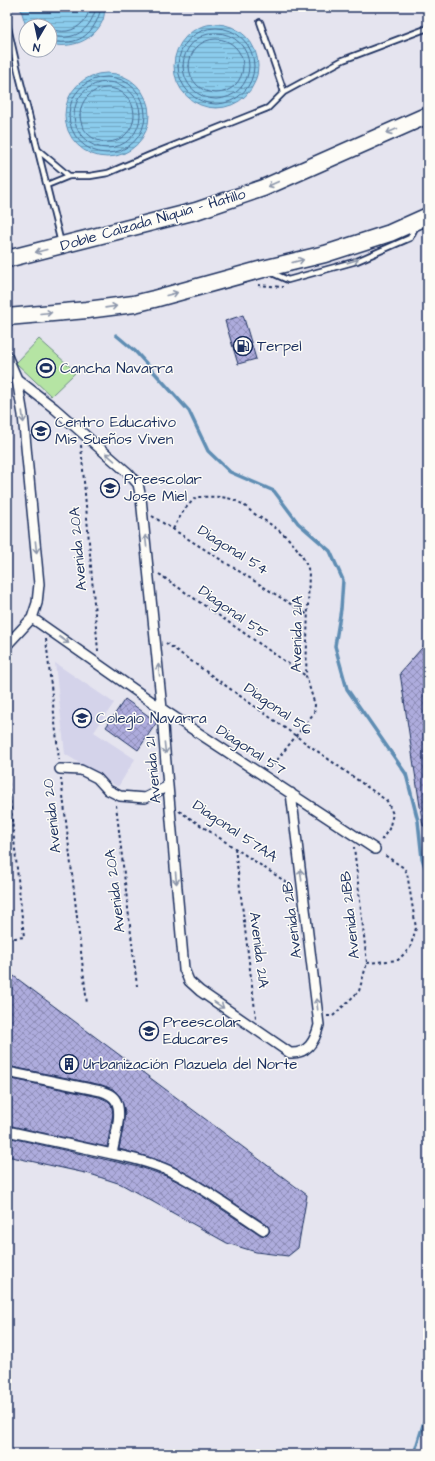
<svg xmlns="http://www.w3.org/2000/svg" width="435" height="1461" viewBox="0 0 435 1461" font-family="'Architects Daughter',sans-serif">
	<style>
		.built { fill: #d4d3ea }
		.pitch { fill: #b5e4a3; stroke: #688a80 }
		.water { fill: url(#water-rules); stroke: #5e8db3 }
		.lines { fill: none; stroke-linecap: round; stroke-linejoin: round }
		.shore { stroke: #486e97; stroke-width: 1 }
		.stream { stroke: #5e8db3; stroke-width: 3.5 }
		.building { fill: url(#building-cross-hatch); stroke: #1b2f5e }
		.service-casing { stroke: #1b2f5e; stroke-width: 8 }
		.minor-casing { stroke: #1b2f5e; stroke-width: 12 }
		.trunk-casing { stroke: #1b2f5e; stroke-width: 19 }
		.path { stroke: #1b2f5e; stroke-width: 2; stroke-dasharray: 3 3; stroke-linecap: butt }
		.service { stroke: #fdfcf7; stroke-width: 4.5 }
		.minor { stroke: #fdfcf7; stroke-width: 9 }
		.trunk { stroke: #fdfcf7; stroke-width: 16 }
		.oneway { stroke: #8c96aa }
		.labels { text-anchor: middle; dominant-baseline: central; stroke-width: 3; stroke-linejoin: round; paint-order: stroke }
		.street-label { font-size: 15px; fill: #1b2f5e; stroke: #fdfcf7 }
		.poi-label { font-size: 15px; fill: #1b2f5e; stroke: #fdfcf7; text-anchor: start }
	</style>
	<defs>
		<pattern id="water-rules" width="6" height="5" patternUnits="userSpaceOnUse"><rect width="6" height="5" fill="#8bccec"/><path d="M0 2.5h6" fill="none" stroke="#71a6c2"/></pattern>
		<pattern id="building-cross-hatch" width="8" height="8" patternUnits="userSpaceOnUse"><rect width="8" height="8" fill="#aeacdd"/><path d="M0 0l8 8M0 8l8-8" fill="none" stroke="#8d8cb6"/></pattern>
	</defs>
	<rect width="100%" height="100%" fill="#e5e4ef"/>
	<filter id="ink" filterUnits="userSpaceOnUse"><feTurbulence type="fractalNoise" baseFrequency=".025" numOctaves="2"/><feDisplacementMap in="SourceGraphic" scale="8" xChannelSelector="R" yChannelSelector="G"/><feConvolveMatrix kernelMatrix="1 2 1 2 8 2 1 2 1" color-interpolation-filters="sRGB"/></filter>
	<g filter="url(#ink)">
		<path class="built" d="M55,663L114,703L94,732L135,759L118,787L65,754Z"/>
		<path class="pitch" d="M39,339L76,372L51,396L16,363Z"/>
		<path class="water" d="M20,7H105C105,11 104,16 103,20C94,41 71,49 50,44V26H26Z
			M174 66a42 42 0 1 1 84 0a42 42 0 1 1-84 0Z
			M65 115a42 42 0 1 1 84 0a42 42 0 1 1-84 0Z"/>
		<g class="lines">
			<path class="shore" d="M178 66a38 38 0 1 1 76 0a38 38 0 1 1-76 0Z
				M50,30C55,30 61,32 67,31C79,29 88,19 90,7
				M183 66a33 33 0 1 1 66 0a33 33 0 1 1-66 0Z
				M50,36C55,36 61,38 66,37C83,36 93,22 96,7
				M189 66a27 27 0 1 1 54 0a27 27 0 1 1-54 0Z
				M50,41C55,41 61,43 66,42C86,42 98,25 101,7
				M69 115a38 38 0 1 1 76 0a38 38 0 1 1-76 0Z
				M74 115a33 33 0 1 1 66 0a33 33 0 1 1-66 0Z
				M80 115a27 27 0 1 1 54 0a27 27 0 1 1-54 0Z"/>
			<path class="stream" d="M116,335L135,351L189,411L208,451L230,472L274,491L298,523L330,551L343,580L341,609L335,646L347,689L406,774L418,821L422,858L428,876
				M414,1454L428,1409"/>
		</g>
		<path class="building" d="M243,315L256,359L238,364L225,321Z
			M428,641V825L423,826L400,673Z
			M125,699L157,722L138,750L106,727Z
			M7,971L307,1195L298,1248L288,1256L256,1252L227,1243L121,1184L90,1174L7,1156V1137L143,1168L166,1176L185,1185L261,1235L266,1236L270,1231L267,1225L213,1189L179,1169L155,1159L119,1149L123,1128L125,1112L121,1098L113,1089L102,1085L7,1066Z
			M7,1078L99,1097L108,1101L111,1104L113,1113L107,1147L7,1125Z"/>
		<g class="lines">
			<g class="service-casing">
				<path id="service" d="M260,22L284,92
					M7,23L18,71L61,243
					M38,150L69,176
					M47,185L69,176H90L108,173L150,155L268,108L284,92L343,60L428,28
					M7,242L9,255
					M270,272L288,280L357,261L410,238L416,226"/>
			</g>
			<g class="minor-casing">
				<path id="minor" d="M7,356L17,379L23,415L39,584L37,603L32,618L7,645
					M17,379L54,408L128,473L138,484L141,498L162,709L164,740L184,969L189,981L200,991L290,1053C308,1054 315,1041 319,1025L291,793
					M32,618L162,709L375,849
					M60,769L81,770L97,778L108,790L120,796L145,798L168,786
					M7,1072L101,1091C107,1093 113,1095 116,1101C123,1113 114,1141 112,1154C133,1158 157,1164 176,1174C207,1190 235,1211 264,1230
					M7,1131L112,1154"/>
			</g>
			<g class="trunk-casing">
				<path id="trunk" d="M7,259L196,211L263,188L428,115
					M7,317L87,310L134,304L154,299L263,269L325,254L390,233L428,216"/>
			</g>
			<path class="path" d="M258,285L283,287
				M81,445L98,651
				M152,516L308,615
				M173,529L184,510L196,497C210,497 226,495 238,502C244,504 248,509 253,513C279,529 298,542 309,571L306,676L315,705L314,713L270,769
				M159,574L306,676
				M46,639L59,760
				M166,643L387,801L393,814L389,829L380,842
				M7,771L24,937L7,939
				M61,778L87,1004
				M116,805L137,986
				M179,811L292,886
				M235,848L256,1018
				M367,963L398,960L410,948L416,928L407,873L404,868L383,854
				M327,1016H333L359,991L367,963L354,847"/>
			<use href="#service" class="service"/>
			<use href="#minor" class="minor"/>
			<use href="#trunk" class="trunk"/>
		</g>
		<defs><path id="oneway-shaft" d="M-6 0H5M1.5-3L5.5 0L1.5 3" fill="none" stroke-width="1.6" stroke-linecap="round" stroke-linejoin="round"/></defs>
		<g class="oneway">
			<use href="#oneway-shaft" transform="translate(392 131) rotate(156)"/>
			<use href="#oneway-shaft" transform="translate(273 184) rotate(156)"/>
			<use href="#oneway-shaft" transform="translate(41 251) rotate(166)"/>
			<use href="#oneway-shaft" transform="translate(298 261) rotate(-14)"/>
			<use href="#oneway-shaft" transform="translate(353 261) rotate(-18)"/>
			<use href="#oneway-shaft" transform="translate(172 294) rotate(-15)"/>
			<use href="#oneway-shaft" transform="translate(111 307) rotate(-8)"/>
			<use href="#oneway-shaft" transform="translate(46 313) rotate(-5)"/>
			<use href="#oneway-shaft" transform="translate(23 417) rotate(83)"/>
			<use href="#oneway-shaft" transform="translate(110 457) rotate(-139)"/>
			<use href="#oneway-shaft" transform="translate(146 541) rotate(-96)"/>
			<use href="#oneway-shaft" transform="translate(36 547) rotate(84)"/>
			<use href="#oneway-shaft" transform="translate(64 640) rotate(35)"/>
			<use href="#oneway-shaft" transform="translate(159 670) rotate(-96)"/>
			<use href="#oneway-shaft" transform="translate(165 748) rotate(84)"/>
			<use href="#oneway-shaft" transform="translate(301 875) rotate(-97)"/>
			<use href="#oneway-shaft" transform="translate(176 878) rotate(85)"/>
			<use href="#oneway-shaft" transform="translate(317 1004) rotate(-97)"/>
			<use href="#oneway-shaft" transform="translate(219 1005) rotate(34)"/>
		</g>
	</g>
	<defs>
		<g id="fuel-ring" transform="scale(1)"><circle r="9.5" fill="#fdfcf7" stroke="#1b2f5e" stroke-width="1.5"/><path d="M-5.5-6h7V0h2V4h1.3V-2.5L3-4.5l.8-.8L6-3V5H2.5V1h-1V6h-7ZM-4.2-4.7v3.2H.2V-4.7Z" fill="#1b2f5e"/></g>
		<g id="stadium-ring" transform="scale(1)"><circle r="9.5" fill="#fdfcf7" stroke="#1b2f5e" stroke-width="1.5"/><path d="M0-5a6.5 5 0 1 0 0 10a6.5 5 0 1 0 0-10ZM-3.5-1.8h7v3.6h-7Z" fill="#1b2f5e"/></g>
		<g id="school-ring" transform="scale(1)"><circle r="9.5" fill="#fdfcf7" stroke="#1b2f5e" stroke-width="1.5"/><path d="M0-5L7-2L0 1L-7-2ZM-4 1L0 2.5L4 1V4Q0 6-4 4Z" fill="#1b2f5e"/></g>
		<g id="building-ring" transform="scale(1)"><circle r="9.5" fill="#fdfcf7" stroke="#1b2f5e" stroke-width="1.5"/><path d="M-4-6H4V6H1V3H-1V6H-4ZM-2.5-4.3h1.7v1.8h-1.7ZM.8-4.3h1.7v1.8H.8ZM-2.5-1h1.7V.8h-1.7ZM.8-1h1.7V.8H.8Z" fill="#1b2f5e"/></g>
	</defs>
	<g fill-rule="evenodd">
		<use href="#fuel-ring" x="243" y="346"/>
		<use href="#stadium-ring" x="46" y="368"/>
		<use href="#school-ring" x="41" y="431"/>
		<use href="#school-ring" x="110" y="488"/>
		<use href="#school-ring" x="82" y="718"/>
		<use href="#school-ring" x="149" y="1031"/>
		<use href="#building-ring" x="69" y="1064"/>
	</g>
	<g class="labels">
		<g class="street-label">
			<text transform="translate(153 220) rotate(-16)">Doble Calzada Niquia - Hatillo</text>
			<text transform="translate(78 549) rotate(-95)">Avenida 20A</text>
			<text transform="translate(233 550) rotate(32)">Diagonal 54</text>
			<text transform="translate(233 612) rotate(35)">Diagonal 55</text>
			<text transform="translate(297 634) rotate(-89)">Avenida 21A</text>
			<text transform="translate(278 709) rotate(35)">Diagonal 56</text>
			<text transform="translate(251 750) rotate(33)">Diagonal 57</text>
			<text transform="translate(153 770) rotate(-95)">Avenida 21</text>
			<text transform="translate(52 816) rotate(-96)">Avenida 20</text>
			<text transform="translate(235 831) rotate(34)">Diagonal 57AA</text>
			<text transform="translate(115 891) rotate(-97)">Avenida 20A</text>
			<text transform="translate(350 915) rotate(-96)">Avenida 21BB</text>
			<text transform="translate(292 920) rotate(-97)">Avenida 21B</text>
			<text transform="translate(259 950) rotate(83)">Avenida 21A</text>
		</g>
		<g class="poi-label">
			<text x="257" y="346">Terpel</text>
			<text x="60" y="368">Cancha Navarra</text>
			<text x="55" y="422">Centro Educativo<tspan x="55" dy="17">Mis Sueños Viven</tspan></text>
			<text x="124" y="479">Preescolar<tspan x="124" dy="17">Jose Miel</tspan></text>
			<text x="96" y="718">Colegio Navarra</text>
			<text x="163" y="1022">Preescolar<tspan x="163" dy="17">Educares</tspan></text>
			<text x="83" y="1064">Urbanización Plazuela del Norte</text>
		</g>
	</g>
	<rect width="435" height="1461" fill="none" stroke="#fdfcf7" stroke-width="24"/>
	<rect x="12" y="12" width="411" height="1437" fill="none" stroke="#1b2f5e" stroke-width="1.5" filter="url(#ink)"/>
	<g transform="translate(38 38) rotate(189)"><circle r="19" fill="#fdfcf7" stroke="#a3aaba"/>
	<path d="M0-3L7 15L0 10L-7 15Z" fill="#1b2f5e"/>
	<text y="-6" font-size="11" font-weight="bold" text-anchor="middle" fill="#1b2f5e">N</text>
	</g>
</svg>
